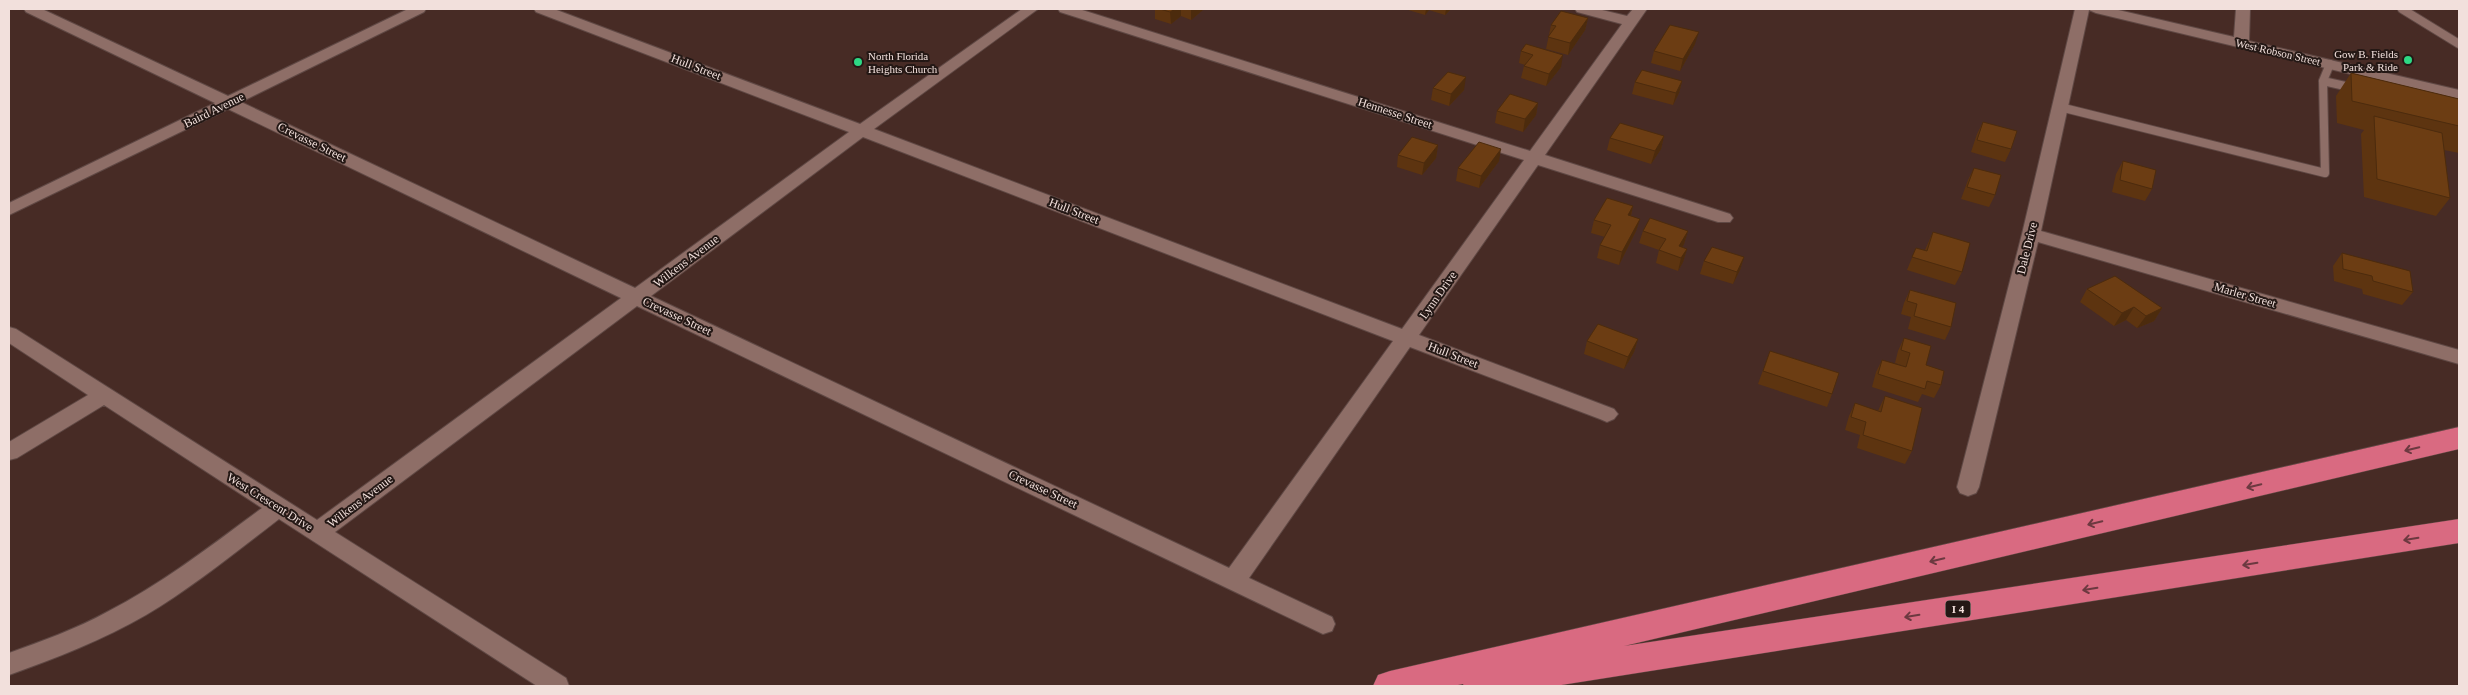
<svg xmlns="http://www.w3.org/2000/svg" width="2468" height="695" viewBox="0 0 2468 695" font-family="Georgia,serif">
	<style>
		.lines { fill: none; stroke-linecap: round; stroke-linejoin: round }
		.service-casing { stroke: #5f4844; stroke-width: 10 }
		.minor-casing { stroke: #5f4844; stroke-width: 2 }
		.motorway-casing { stroke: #5f4844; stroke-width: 1 }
		.service { stroke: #8e6e67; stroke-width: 8 }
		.minor { fill: #8e6e67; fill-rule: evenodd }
		.motorway { fill: #d96a81; fill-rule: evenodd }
		.wall { fill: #5d3410 }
		.shaded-wall { fill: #4c2b0d }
		.building { fill: #6c3d13; stroke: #4c2b0d }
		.oneway { stroke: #6c3940 }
		.poi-dot { fill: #2dd884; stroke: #241815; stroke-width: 2 }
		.labels { text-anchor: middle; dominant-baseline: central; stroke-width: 4; stroke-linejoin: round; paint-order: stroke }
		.far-street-label { font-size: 11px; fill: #f2e0dc; stroke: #241815 }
		.far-poi-label { font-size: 11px; fill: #f2e0dc; stroke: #241815; text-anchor: end }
		.shield { fill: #241815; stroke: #b4a4a0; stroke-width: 1 }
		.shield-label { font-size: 11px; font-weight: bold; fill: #f2e0dc }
		.street-label { font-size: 12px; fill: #f2e0dc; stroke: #241815 }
	</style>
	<rect width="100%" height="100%" fill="#472b25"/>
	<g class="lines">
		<g class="service-casing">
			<path id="service" d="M2402,9L2459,44
				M2323,81L2330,64
				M2060,107L2325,173L2323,81L2354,88"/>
		</g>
		<g class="minor-casing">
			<path id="minor" d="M24,9H42L228,96L408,9H426L424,12L241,102L635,288L849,132L536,12L534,9H554L860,124L1022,9H1038L874,129L1402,329L1524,160L1060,12L1058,9H1079L1530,151L1622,24L1577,12L1575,9H1598L1627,16L1633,9H1647L1545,155L1730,214L1733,218L1730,222H1718L1538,165L1419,335L1614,409L1618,414L1614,419L1607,422L1600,419L1410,347L1249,578L1332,617L1335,624L1332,631L1323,634L637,306L335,532L566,678L569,686H537L279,519C236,552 193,587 146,615C103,640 56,658 9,675V653C42,641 76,629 107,612C163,583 212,545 262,508L104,405L17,458L9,460V442L88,395L9,343V327L16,329L317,520L621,298L228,109L9,215V203L215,103L26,12ZM863,137L1393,341L1229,568L651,296Z
				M2075,9H2114L2234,37L2236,9H2250L2249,41L2459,90V100L2096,13L2089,10L2041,231L2459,350V364L2038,242L1979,487L1976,493L1968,496L1960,493L1957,487L2022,234Z"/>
		</g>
		<g class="motorway-casing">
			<path id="motorway" d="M2459,427V449L1624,646L2459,519V543L1555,686H1464L1463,684L1453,686H1373L1378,675L1390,671Z"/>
		</g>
		<use href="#service" class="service"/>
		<use href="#minor" class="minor"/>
		<use href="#motorway" class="motorway"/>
	</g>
	<path class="wall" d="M1155,9H1204L1191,20L1181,16L1171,24L1155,19Z
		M1405,9H1451L1445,15L1429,10L1425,15Z
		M1588,18L1585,30L1568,55L1546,49L1551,25Z
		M1526,44L1561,67L1546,86L1521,78L1524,66L1525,65L1519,63L1521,51Z
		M1695,44L1680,71L1651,63L1654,51Z
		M2351,73L2459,99V153L2444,150L2450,198L2436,216L2364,197L2361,134L2364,130L2337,123L2336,96Z
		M1682,81L1679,93L1673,105L1632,94L1635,82Z
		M1433,88L1464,90L1449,106L1431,100Z
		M1538,103L1536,115L1523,132L1495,123L1497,111Z
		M1983,122L2011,149L2005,162L1971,152L1977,134Z
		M1664,136L1661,149L1651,164L1607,150L1610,138Z
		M1438,145L1436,158L1422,175L1397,167L1398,155Z
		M1499,161L1479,188L1456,181L1458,168Z
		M2123,161L2152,189L2145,201L2112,192L2116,174Z
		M1974,168L1995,195L1989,207L1961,199L1968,180Z
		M1633,206L1631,216L1640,219L1636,231L1619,265L1597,258L1600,245L1605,237L1591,233L1594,220Z
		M1643,231H1688L1684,244L1682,247L1687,249L1683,262L1678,271L1656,263L1659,250L1639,243Z
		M1933,232L1962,272L1955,285L1907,270L1916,248L1925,250Z
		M2342,253L2413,292L2402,305L2363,294L2362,289L2334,281L2333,266Z
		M1744,257L1740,270L1733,284L1700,274L1704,261Z
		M2087,289L2162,308L2154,321L2137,328L2126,320L2114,326L2080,302Z
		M1910,290L1951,327L1945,340L1908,329L1911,317L1901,314L1904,303Z
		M1904,338L1926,365L1941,385L1934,398L1922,394L1918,402L1872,387L1876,372L1882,360L1904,366L1895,363L1898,351Z
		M1638,339L1634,352L1624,369L1584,354L1587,341Z
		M1770,351L1832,394L1827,407L1758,384Z
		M1885,396L1912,451L1905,464L1857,448L1860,435L1845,430L1849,416L1855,403L1878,411Z"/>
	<path class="shaded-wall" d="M1175,9H1181V16L1171,24L1170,12Z
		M1191,9H1204L1191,20Z
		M1426,9H1429V10L1425,15Z
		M1446,9H1451L1445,15Z
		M1588,18L1585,30L1568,55L1570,43Z
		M1699,32L1695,44L1680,71L1683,59Z
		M1563,55L1561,67L1546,86L1549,74Z
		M1466,77L1464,90L1449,106L1451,94Z
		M1682,81L1679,93L1673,105L1676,93Z
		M1538,103L1536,115L1523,132L1525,119Z
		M1664,136L1661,149L1651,164L1655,151Z
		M1438,145L1436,158L1422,175L1424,163Z
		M1501,149L1499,161L1479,188L1481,176Z
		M1633,206L1630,219L1628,215Z
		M1640,219L1636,231L1619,265L1622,252Z
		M1688,231L1684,244L1677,256L1679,246Z
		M1687,249L1683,262L1678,271L1681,258Z
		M1744,257L1740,270L1733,284L1737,272Z
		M2134,307L2126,320L2114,326L2122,313Z
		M2162,308L2154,321L2137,328L2146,316Z
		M1638,339L1634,352L1624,369L1628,357Z"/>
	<path class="building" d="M1160,9H1175L1170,12Z
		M1561,11L1588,18L1570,43L1548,37L1556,26L1551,25Z
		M1670,25L1699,32L1683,59L1654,51Z
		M1526,44L1563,55L1549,74L1524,66L1533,55L1521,51Z
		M1642,70L1682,81L1676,93L1635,82Z
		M1448,72L1466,77L1451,94L1433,88Z
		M2351,73L2459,99V126L2352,101Z
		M1510,94L1538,103L1525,119L1497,111Z
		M2374,116L2442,133L2450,198L2377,179Z
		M1983,122L2017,131L2011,149L1977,140Z
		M1620,123L1664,136L1655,151L1610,138Z
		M1412,137L1438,145L1424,163L1398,155Z
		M1479,142L1501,149L1481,176L1458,168Z
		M2123,161L2156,170L2152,189L2120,180Z
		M1974,168L2001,175L1995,195L1967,187Z
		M1607,198L1633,206L1628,215L1640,219L1622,252L1600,245L1611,225L1594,220Z
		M1650,218L1688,231L1679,246L1687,249L1681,258L1659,250L1666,239L1643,231Z
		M1933,232L1970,243L1962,272L1912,257L1916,248L1927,251Z
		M1712,247L1744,257L1737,272L1704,261Z
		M2342,253L2410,271L2413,292L2373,281L2372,276L2343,269Z
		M2115,276L2162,308L2146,316L2134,307L2122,313L2087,289Z
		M1910,290L1956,303L1951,327L1914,316L1917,304L1907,301Z
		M1598,324L1638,339L1628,357L1587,341Z
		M1904,338L1931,346L1926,365L1944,371L1941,385L1927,381L1925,389L1878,374L1882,360L1906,367L1910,353L1901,350Z
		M1770,351L1839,373L1832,394L1763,371Z
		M1885,396L1922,408L1912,451L1863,435L1866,422L1851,417L1855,403L1881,412Z"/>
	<defs><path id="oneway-shaft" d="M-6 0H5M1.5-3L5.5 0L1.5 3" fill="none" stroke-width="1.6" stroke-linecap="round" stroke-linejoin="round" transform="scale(1.25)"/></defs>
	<g class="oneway">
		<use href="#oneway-shaft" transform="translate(2412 449) rotate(167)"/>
		<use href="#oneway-shaft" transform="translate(2254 486) rotate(167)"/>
		<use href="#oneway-shaft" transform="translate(2095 523) rotate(167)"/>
		<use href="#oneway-shaft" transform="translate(2411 539) rotate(171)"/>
		<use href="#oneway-shaft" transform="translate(1937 560) rotate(167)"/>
		<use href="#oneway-shaft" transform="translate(2250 564) rotate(171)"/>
		<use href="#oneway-shaft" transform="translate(2090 589) rotate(171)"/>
		<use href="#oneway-shaft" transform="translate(1912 616) rotate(171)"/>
	</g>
	<g class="poi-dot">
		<circle cx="2408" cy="60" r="5"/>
		<circle cx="858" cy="62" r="5"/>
	</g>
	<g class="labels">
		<g class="far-street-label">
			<text transform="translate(2278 52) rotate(13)">West Robson Street</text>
		</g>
		<g class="far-poi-label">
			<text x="2398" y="54">Gow B. Fields<tspan x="2398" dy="13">Park &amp; Ride</tspan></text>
			<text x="868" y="56" text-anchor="start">North Florida<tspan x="868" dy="13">Heights Church</tspan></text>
		</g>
		<rect class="shield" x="1945.5" y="600.5" width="25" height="17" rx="4"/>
		<g class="shield-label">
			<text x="1958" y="609">I 4</text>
		</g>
		<g class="street-label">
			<text transform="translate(696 67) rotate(21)">Hull Street</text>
			<text transform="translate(214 110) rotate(-26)">Baird Avenue</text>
			<text transform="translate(1395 113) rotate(18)">Hennesse Street</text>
			<text transform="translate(312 142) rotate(26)">Crevasse Street</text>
			<text transform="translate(1074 211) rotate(21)">Hull Street</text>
			<text transform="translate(2027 248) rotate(-76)">Dale Drive</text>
			<text transform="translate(686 261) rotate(-37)">Wilkens Avenue</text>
			<text transform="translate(1438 295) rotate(-55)">Lynn Drive</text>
			<text transform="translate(2245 295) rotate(16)">Marler Street</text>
			<text transform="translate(677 316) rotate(25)">Crevasse Street</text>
			<text transform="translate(1453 355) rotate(21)">Hull Street</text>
			<text transform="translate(1043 489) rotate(25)">Crevasse Street</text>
			<text transform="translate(360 501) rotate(-37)">Wilkens Avenue</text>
			<text transform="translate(270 502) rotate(32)">West Crescent Drive</text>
		</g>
	</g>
	<rect width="2468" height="695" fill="none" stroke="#f2e0dc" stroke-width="20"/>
</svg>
